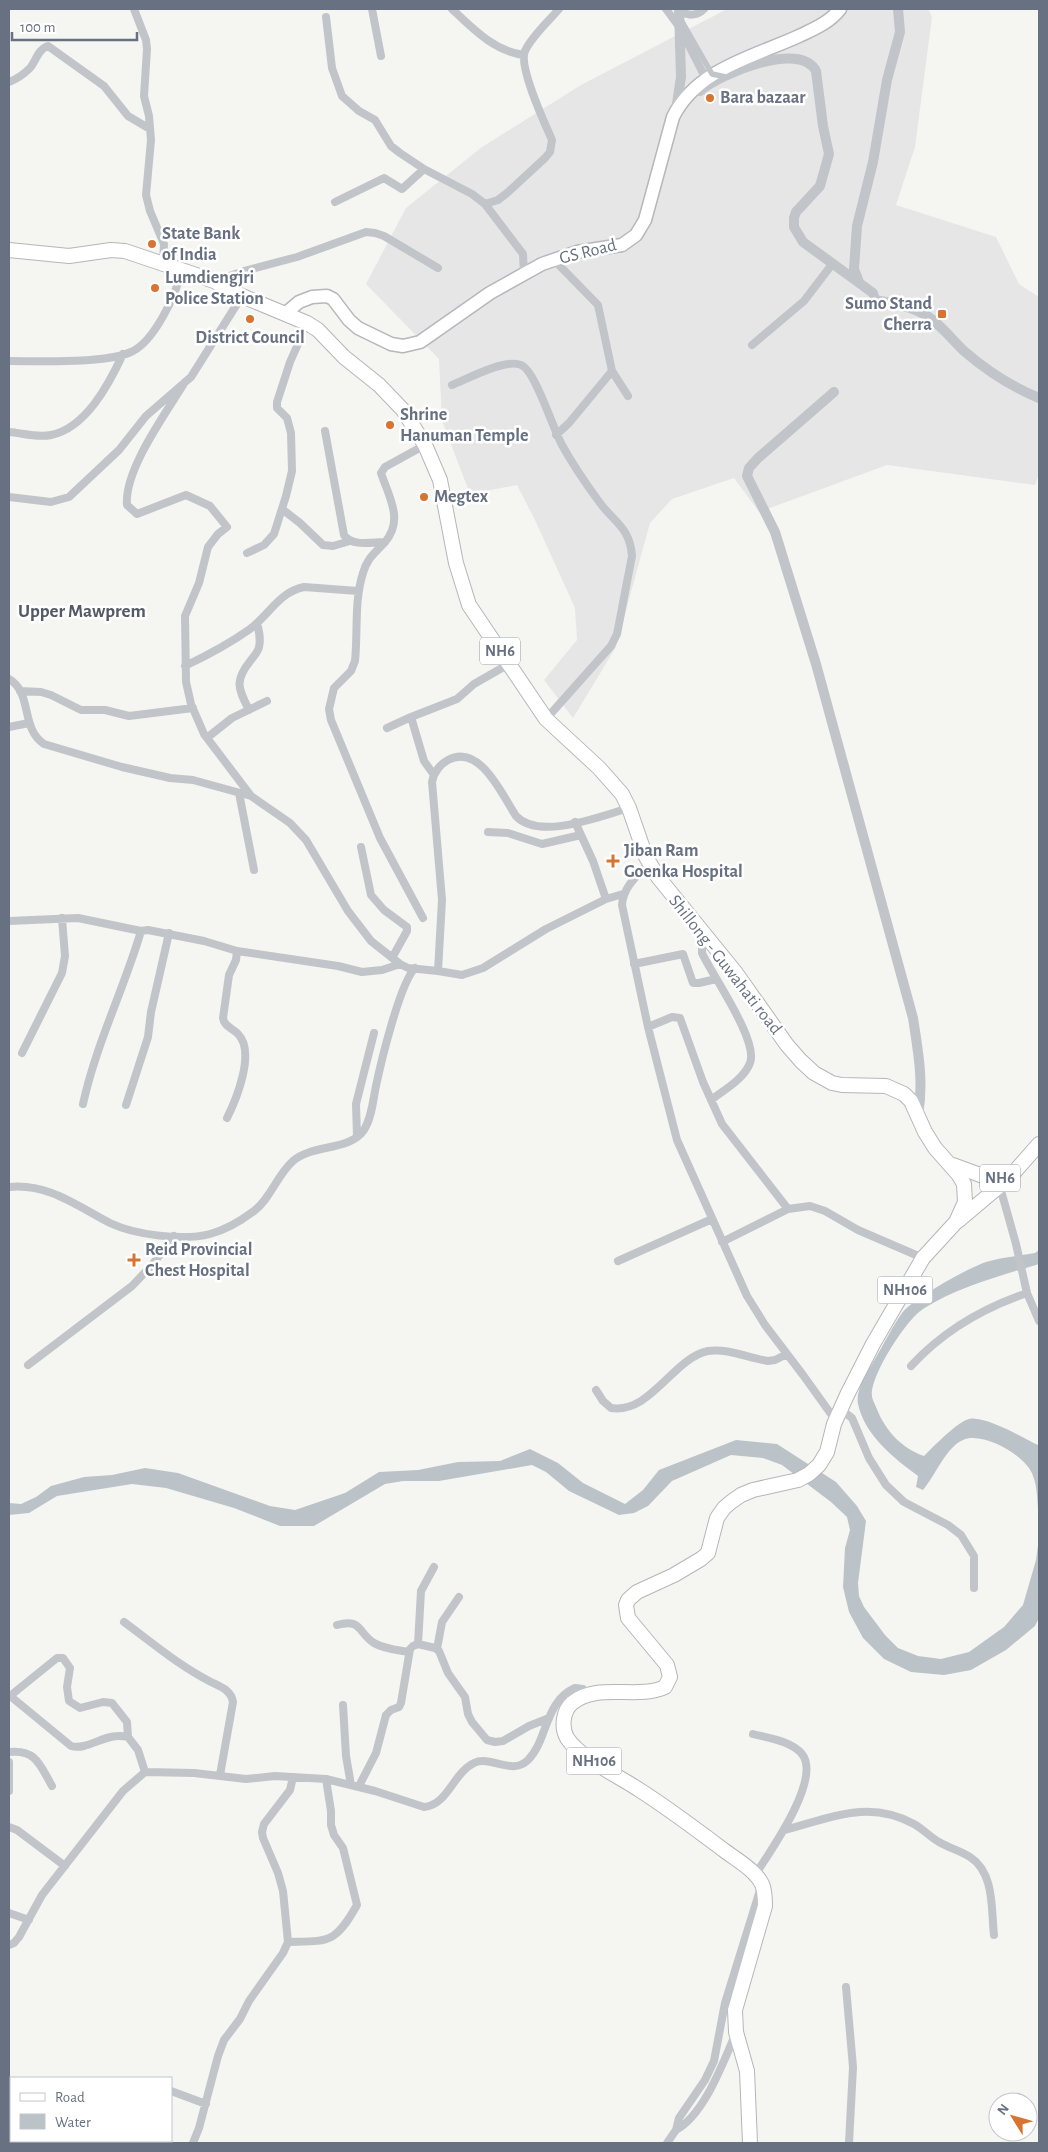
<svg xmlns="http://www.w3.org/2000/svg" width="1048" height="2152" viewBox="0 0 1048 2152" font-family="'Alegreya Sans',sans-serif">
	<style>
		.built { fill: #e6e6e6 }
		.water { fill: #bbc3c9 }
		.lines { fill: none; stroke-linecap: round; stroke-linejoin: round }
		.primary-casing { stroke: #b5b7bb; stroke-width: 15 }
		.trunk-casing { stroke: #b4b6ba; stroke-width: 16 }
		.minor { stroke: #c1c4c8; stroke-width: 8 }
		.tertiary { stroke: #c1c4c8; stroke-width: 10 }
		.primary { stroke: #fff; stroke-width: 12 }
		.trunk { stroke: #fff; stroke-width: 14 }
		.pedestrian-bridge { stroke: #c1c4c8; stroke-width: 5.5 }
		.poi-dot { fill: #d77431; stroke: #fff; stroke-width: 2 }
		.labels { text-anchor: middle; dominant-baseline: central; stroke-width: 5; stroke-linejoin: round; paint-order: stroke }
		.shield { fill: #fff; stroke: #959ca7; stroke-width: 1 }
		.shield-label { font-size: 16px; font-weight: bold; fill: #677181 }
		.poi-label { font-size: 18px; font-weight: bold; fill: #677181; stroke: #fff; text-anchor: start }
		.street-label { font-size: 18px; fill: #677181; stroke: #fff }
		.neighbourhood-label { font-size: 19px; font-weight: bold; fill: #545b67; stroke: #fff }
	</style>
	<rect width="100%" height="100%" fill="#f5f6f2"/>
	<path class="built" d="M727,9H928L932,17L915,147L896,205L996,237L1019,284L1039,297V473L1035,485L887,465L759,512L734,478L672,499L650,523L616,647L573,718L544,680L577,640L575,608L535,520L517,485L470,494L442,421L439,359L366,284L406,208L482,147L581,85Z"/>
	<path class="water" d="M1039,1250V1264C1000,1276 958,1287 923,1309C906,1320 870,1376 872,1396C872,1399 875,1404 876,1407C885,1430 901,1448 924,1456C933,1447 957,1422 969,1419C984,1415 1024,1438 1038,1445L1039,1518C1037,1505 1038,1488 1033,1476C1027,1456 983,1431 963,1440C947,1446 935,1476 923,1490L916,1487L918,1476C894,1458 865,1436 858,1404C855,1390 868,1371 875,1359C884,1344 892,1327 902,1313C914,1298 968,1268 986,1262C1001,1257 1019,1256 1035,1253Z
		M736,1440L777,1444L836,1482L857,1506L866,1521L858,1583L859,1596L864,1607L885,1635L898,1648L918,1656L941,1659L969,1652L1004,1627L1023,1605L1036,1560L1039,1538V1618L1035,1626L1006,1650L971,1670L944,1675L911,1672L884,1659L863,1638L849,1612L843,1587L845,1548L850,1530L847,1517L831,1502L782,1465L763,1458L731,1455L672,1481L648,1506L634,1513L619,1515L569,1491L546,1472L532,1465L439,1481H403L385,1484L314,1526H280L234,1508L166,1488L132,1484L57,1496L29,1513L9,1515V1503L21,1504L36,1497L51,1486L84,1477L112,1475L145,1468L178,1473L270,1506L295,1510L345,1493L379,1472L418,1470L458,1462L500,1461L530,1449L558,1463L583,1483L625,1504L643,1490L659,1470Z"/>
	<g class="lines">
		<g class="primary-casing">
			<path id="primary" d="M286,313L299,302L312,297L327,296L333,299L349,320L358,328L391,344L403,346L420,342L490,293L542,264L577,252L622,245L636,235L645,220L673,117C697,69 753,57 799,36C814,29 829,23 840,9"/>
		</g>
		<g class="trunk-casing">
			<path id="trunk" d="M9,250L69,256L111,250L125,251L214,281L242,296L307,323L318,330L344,357L379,385L403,410L425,445L440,480L456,563L469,605L546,719L599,768L622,794L629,808L646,857L658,877L736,973L787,1045L801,1061L814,1073L832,1083L842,1085L886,1086L904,1094L911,1101L925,1132L935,1148L958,1174L964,1184L965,1202L956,1222L923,1258L873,1344L847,1395L834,1424L827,1452L819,1465L809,1474L798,1480L753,1490L741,1495L731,1502L724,1508L717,1518L710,1545L708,1553L701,1559L674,1575L637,1592L628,1600L626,1605L628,1618L667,1665L670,1677L665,1687C637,1700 598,1682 572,1703C563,1711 561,1727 567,1738C581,1759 617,1775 638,1789C668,1808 697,1830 725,1851C737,1860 755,1870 762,1884C765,1891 765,1899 765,1906L735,2010L736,2032L747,2071L750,2143
				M953,1165L983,1176L1009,1178L1039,1144
				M958,1221L1009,1178"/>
		</g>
		<path class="minor" d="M134,9L146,40L147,49L144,96L149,116L151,140L146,195L150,211L164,244L163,263
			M372,9L381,56
			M452,9C473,29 494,51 524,55
			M666,9L680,28L706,79
			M679,12C689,15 696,17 704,9
			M326,17L332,68L342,96L359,111L375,120L391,146L400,153L424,169L472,194L485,204L523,254L524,274
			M9,82C17,79 24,74 30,68C36,61 38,49 48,46L104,86L128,116L150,129
			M335,202L384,178L402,189L424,169
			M485,204L498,200L507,193L545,158L550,152L552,140C545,124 518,66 525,51C532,36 548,22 559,9
			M554,260L598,305L612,371L628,396
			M215,281L244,271L297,257L366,232L375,233L384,236L438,268
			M752,345L804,301L833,263
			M9,361C41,361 103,364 131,352C154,342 176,295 181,272
			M185,382C166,413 124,470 127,505L137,514L186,495L210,506L227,527L218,534L208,547L199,583L185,616L186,682L191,704L204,734L251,796L290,823L306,840L348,911L371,941L400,964L408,968L438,971L442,900L432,782C434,772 439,765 448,760C480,743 502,795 516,816C539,841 601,816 629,808
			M452,385C467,379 506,358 521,365C535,370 553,429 562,445C573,465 586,484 600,503C615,523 630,528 632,556L617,634L611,646L546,719
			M325,431L344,535C352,547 372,542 385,542
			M9,432C22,433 37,438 51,435C86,428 109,384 123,354
			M556,435L569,423L612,371
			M9,497L51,502L69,497L119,450L146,416L191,377L242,296
			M282,509L300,523L323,545L333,546L350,541
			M247,553L264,545L274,534L286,496L292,471L291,433L287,418L277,408V402L290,362L298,344
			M185,666C208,655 229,644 250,629C269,615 279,592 304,587L358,591
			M9,679C33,693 20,728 44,744L122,767L170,778L193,780L251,796
			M20,691L41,692L51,695L81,710H105L129,716L193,708
			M249,710C238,688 234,681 251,660C254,656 258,652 259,647C261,639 259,631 257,623
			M411,717L424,761L434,775
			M9,727L29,723
			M387,728L411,717L457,699L474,684L509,664
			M208,737L232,718L267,701
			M239,793L254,870
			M575,822L593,861L606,899
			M488,832L508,833L542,844L581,835
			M361,847L371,895L384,910L407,927V931L392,958
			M649,863C637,876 623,887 622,905L648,1027L677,1140L747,1296L765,1325L803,1375L836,1421
			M423,918L380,838L331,720L329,709L334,688L351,671L355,661C358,632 354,601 363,573C367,558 375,553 385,542C404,520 389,497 381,473L385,467L425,445
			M9,921L78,918L141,931L148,930L204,941L237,951L338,966L362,972L382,970L400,964
			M706,936L702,944V953C712,975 759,1041 750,1063C744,1079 724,1090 711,1100
			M634,964L683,954L693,983H699L716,979
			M438,971L462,975L483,968L546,929L606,899L623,894
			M648,1027L672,1017L680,1018L703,1082L722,1124L788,1209
			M22,1053L62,973L65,956L62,918
			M83,1104C96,1044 124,989 141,931
			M126,1105L148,1037L151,1012L169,933
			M227,1118C236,1100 256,1052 238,1034C233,1028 224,1027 223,1018L229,975L236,960L237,951
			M357,1137L356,1104L374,1033
			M9,1187C48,1183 77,1206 110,1223C135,1235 183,1241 210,1234C225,1230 242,1220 254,1211C271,1198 277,1175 293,1161C312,1144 350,1151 364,1130C372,1117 373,1100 376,1086C381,1062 400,983 415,968
			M1000,1187L1016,1244L1027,1293L1039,1321
			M722,1242L788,1209L810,1206L825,1211L858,1230L923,1258
			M618,1261L712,1219
			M28,1365L132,1286L152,1265L174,1236
			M911,1366C942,1332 983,1308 1027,1293
			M596,1390L603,1401L611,1408C651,1414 673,1358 708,1351C728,1348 748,1358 768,1361L775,1360L787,1354
			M840,1409L852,1418L869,1458L886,1485L904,1502L948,1525L961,1535L974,1556V1588
			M124,1622C154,1644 178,1665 211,1682C221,1687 231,1690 233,1702L220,1775
			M337,1625C362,1618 358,1633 374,1643C384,1649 397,1650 409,1652
			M418,1644L435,1648L439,1651L448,1673L465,1697L468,1714L472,1722L487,1740L495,1742L503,1741L529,1726L549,1718
			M437,1649L442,1622L459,1597
			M9,1695L71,1746C89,1751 106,1731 128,1737L138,1750L145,1772
			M10,1696L57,1658H63L70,1668L67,1687L69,1701L80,1708L103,1702L112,1703L127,1722L128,1737
			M343,1705L346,1756L351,1785
			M753,1734C768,1738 791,1741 802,1754C822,1779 770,1852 755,1875
			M9,1752C36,1749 40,1765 52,1786
			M9,1762V1791
			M359,1786L376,1753L386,1715L391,1710L399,1707L401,1703L410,1649L413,1646L418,1644L421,1591L434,1567
			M9,1827L17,1830L65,1866
			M784,1830C831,1818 868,1799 914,1824C923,1829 930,1837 939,1842C949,1848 961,1851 970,1857C995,1873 991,1910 994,1935
			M9,1913L29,1920
			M288,1942C329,1941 335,1944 357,1905L343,1848L334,1835L331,1825V1811L326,1779
			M9,1945L14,1943L19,1937L42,1895L123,1791L145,1772L194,1773L246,1779L275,1776L326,1779L375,1791L424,1807C448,1805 453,1773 474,1763C491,1755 512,1776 528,1760C548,1740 544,1702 575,1688L583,1689L589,1695
			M846,1987L853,2067L849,2143
			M171,2091L206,2104
			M676,2130C705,2114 723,2062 736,2033
			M89,2141V2143
			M193,2143L199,2128L218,2056L224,2040L240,2019L249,2001L283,1953L288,1942L283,1891L278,1873L263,1838L262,1832L264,1824L290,1790L293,1777
			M667,2143L676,2130L679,2118L705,2080L714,2061L725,2003L761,1887"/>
		<path class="tertiary" d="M700,91C720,74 800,40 816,71L823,126L829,154L820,186L796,212L794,218V227L803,242L873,293L875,300C892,303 909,306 924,314C939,322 951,339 964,351C986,370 1012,387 1039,398
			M676,110L681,77L679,9
			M859,282L854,269L857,226L873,162L887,80L900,32L898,9
			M834,392L758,458L749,468L747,476L775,532L816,664L913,1018C918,1051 924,1082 918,1115"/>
		<use href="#primary" class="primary"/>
		<use href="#trunk" class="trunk"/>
		<path class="pedestrian-bridge" d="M680,18L712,74L726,77"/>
	</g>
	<g class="poi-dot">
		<circle cx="710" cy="98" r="5"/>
		<circle cx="152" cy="244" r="5"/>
		<circle cx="155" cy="288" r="5"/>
		<rect x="937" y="309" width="10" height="10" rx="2.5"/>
		<circle cx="250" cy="319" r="5"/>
		<circle cx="390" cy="425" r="5"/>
		<circle cx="424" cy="497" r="5"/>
		<path d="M610.5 853.5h5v5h5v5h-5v5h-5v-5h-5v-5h5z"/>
		<path d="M131.5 1252.5h5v5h5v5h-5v5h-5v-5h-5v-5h5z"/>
	</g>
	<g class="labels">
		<g class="shield">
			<rect x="480" y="637.5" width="40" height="27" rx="4"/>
			<rect x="980" y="1164.5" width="40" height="27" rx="4"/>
			<rect x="877.5" y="1276.5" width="55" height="27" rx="4"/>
			<rect x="566.5" y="1747.5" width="55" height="27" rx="4"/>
		</g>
		<g class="shield-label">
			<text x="500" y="651">NH6</text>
			<text x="1000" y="1178">NH6</text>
			<text x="905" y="1290">NH106</text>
			<text x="594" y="1761">NH106</text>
		</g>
		<g class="poi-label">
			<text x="720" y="98">Bara bazaar</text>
			<text x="162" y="234">State Bank<tspan x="162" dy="21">of India</tspan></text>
			<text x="165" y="278">Lumdiengjri<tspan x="165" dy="21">Police Station</tspan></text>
			<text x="932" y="304" text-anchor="end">Sumo Stand<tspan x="932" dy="21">Cherra</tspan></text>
			<text x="250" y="338" text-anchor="middle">District Council</text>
			<text x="400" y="415">Shrine<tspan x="400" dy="21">Hanuman Temple</tspan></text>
			<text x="434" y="497">Megtex</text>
			<text x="624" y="851">Jiban Ram<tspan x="624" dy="21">Goenka Hospital</tspan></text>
			<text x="145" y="1250">Reid Provincial<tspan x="145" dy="21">Chest Hospital</tspan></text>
		</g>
		<g class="street-label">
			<text transform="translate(588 252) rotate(-14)">GS Road</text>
			<text transform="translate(725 965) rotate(52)">Shillong - Guwahati road</text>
		</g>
		<g class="neighbourhood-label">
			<text x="82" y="611">Upper Mawprem</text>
		</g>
	</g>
	<rect width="1048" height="2152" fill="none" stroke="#677181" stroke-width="20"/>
	<rect x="10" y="2077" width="162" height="65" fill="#ffffff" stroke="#c2c6cd"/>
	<rect x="20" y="2093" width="25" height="8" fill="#ffffff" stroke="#c2c6cd"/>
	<text x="55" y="2102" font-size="15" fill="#677181">Road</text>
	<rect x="20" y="2114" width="25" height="15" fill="#bbc3c9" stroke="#c2c6cd"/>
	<text x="55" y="2127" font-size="15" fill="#677181">Water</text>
	<g transform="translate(1013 2117) rotate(307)"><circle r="24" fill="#ffffff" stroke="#c2c6cd"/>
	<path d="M0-4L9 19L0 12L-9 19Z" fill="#d77431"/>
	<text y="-8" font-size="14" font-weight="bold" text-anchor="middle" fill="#677181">N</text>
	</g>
	<path d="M12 32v8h125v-8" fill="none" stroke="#677181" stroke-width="2.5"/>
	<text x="20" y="32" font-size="15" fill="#677181" stroke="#ffffff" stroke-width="4" paint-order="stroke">100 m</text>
</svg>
